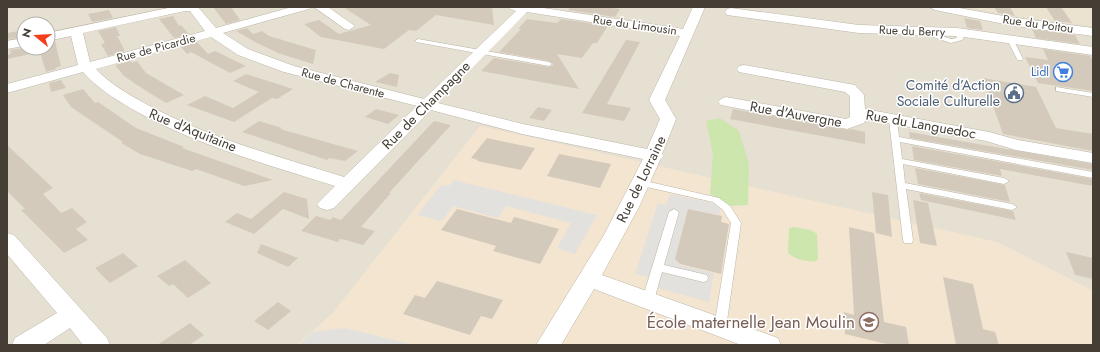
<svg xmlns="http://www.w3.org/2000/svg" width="1100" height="352" viewBox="0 0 1100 352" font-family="Jost,sans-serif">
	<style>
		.residential { fill: #e6e0d3; fill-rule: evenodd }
		.commercial { fill: #f4e5d0 }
		.education { fill: #ebe3cf }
		.green { fill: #cce6ae }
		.parking { fill: #e3e1dd }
		.building { fill: #d3cabb }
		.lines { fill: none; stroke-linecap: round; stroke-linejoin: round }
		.lane-casing { stroke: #bdb6a8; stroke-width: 1 }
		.street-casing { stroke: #bdb6a8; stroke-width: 1 }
		.lane { fill: #fff; fill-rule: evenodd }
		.street { fill: #fff; fill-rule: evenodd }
		.labels { text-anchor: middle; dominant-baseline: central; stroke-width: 3; stroke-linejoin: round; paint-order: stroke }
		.far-street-label { font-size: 12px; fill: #443e35; stroke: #fff }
		.far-shop-label { font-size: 12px; fill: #366cbe; stroke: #fff; text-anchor: end }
		.service-label { font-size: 14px; fill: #4e5e75; stroke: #fff; text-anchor: end }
		.street-label { font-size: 14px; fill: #443e35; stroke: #fff }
		.near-education-label { font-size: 17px; fill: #785e54; stroke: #fff; text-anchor: end }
	</style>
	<rect width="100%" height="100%" fill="#f2eee5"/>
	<path class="residential" d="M7,7H1093V291L997,242L332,314L297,345H7ZM24,24H48V48H24Z"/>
	<path class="commercial" d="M480,126L997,242L1093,291V345H297L332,314Z"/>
	<path class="education" d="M966,7H1093V26L1014,16Z"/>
	<path class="green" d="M720,118L739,131L749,164L748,205L730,206L710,194L713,155L706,121Z
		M794,227L811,230L817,234L818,260C810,264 795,259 788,253L789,228Z"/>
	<path class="parking" d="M454,180L597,215L575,254L557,248L571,223L506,206L498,218L453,206L442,221L417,215L441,185L449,186Z
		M670,194L722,205L719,215L688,209L675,259L680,265L714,273L709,302L646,285L648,277L635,274L658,203L666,205Z
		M345,328L414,345H299L312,332Z"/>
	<path class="building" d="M213,7H231L240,20L226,24Z
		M343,7H492L494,25L436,15L416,31L409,30L384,49L321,37L304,24L319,20L339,34L371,25Z
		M571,7H603L620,9L615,17L568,10Z
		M994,7H1010L1015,16L998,13Z
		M1046,7H1061L1072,23L1055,21Z
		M109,10L113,18L92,22L88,14Z
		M173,16L179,26L181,25L189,34L174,38L159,19Z
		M964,18L980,21L983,30L967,28Z
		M527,19L557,23L561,19L608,26L597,43H593L582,58L557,54L579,89L481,71L494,58L549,67L553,65V64L549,61L499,52L521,29H518Z
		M116,27L120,36H117L125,51L108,56L101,44L105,43L98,31Z
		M247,28L253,34L262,31L269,36L316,50L313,64L278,53L257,43L236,31Z
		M1032,29L1075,35L1080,44L1036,38Z
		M24,30V37L7,39V33Z
		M626,40L640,42L607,104L631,108L624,121L582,113Z
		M55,41L61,66L55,68L56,69L46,72L40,52L7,59V56L11,53L10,50L24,48H48V42Z
		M197,42L208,54L215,51L246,66L230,73L191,52L187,54L181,47Z
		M1043,49L1090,56L1093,61V91L1038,83L1025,57L1048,60Z
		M131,61L132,63L137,61L146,73L184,95L166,103L137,85L124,76L115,65Z
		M390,73L399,75L397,87L375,82Z
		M246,74L293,89L277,99L272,98L234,122L187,105L205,96L233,108L259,92L233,81Z
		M983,78L1036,87L1056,128L1093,134V151L1003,134Z
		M61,80L66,88L51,92L49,83Z
		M83,89L95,103L98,102L136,128L184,147L182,148L273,180L244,186L196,169L192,171L140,154L121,143L123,142L71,107L63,95Z
		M538,107L552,110L544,121L529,118Z
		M376,109L399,115L388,124L365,117Z
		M733,109L847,130L851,129L865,132V144L730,119Z
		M259,121L282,128L280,129L358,151L345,161L329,158L327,160L242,132Z
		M434,121L451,125L389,193H391L361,227L375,231L363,245L346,240L340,239L338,242L301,231L316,216L330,220L333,217L341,220Z
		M909,132L1093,164V170L910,138Z
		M487,138L510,143L535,148L521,170L477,161L478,160L471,158Z
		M7,145L53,188L43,194L61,213L72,208L87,222L76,229L88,240L64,253L21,210L25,209L7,191Z
		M912,146L1093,179V186L1000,169L1002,176L914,160Z
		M559,154L611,164L600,188L547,176Z
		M915,168L1005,185L1010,202L918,184Z
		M284,192L307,199L309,219L283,209L254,234L225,222L237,213L251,219Z
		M872,192L888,195L892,237L876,233Z
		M919,193L1013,211L1016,220L921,200Z
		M913,200L928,203L937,246L920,243Z
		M457,209L511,223L514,217L559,229L540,264L493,251L496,246L441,230Z
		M688,209L722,216L721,222L729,224L721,274L680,264L675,259Z
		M849,227L874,233L884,322L906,327L909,345H891L845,334L844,312L854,315Z
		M261,244L298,258L288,267L257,253Z
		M1066,252L1093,258V279L1075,275Z
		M123,253L138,266L110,283L95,268Z
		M185,260L211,283L188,298L173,284L169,286L157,276Z
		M943,277L973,284L983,329L995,332L999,345H956Z
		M437,281L503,300L492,319L481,316L470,335L403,314L415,295L425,298Z
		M278,302L291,311L268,330L254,321Z
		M190,323L204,335L189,345H157Z"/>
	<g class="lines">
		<g class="lane-casing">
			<path id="lane" d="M920,29L951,39L957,38L954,32L957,30L959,31L964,37L962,40L951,43L918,32V30Z
				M1010,37L1013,39L1023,59L1022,60H1018L1017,59L1007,39Z
				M418,39L549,62L552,64L549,66L416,42L415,41Z
				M1056,87L1093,93V97L1056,91Z
				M890,118H893L897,120L899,137L1093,172V178L900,142L902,159L1004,178L1009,181L1004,184L903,164L905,183L1012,204L1017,207L1012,210L906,189L913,240L912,243H904L903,240L889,120Z
				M641,180L719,198L730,206L741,223L726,328L724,331L720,333L716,331L714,328L731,223L723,210L713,202L638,185L636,183L638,181Z
				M674,209L679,212L664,265L703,274L707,275L708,278L707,281L703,282L662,272L654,300L652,303L648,304L644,303L642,300L669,212Z"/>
		</g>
		<g class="street-casing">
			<path id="street" d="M173,7H198L216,28L292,7H311L309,9L223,33L248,49L294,66L424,99L516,11L510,9L508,7H537L683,29L693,7H705L665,100L676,119L662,154L664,156L660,160L639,207L602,275L778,338L781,345H741L594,289L561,345H536L604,235L643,159L522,134L431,110L334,208L327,210L320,208L317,204L335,186C266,164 195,145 132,109C114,98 97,88 83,72L7,93V84L78,65L71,36L48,41V33ZM185,11H190L205,31L90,62L83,33ZM527,12L680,36L649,100L660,119L647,149L523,124L438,103ZM211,37L238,55L284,72L417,106L344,177C277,156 208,138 146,104C128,94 110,84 96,69Z
				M314,7H328L355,26L349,30L345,29Z
				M929,7H954L1009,17L1093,28V36L1009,25L935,10Z
				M731,8L859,25L957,28L1093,47V55L957,36L859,33L727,15L725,12L727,9Z
				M24,38V46L7,49V41Z
				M744,65L855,85L864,95L865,109L989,132L1018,140L1093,153V163L1016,150L986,141L866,119L864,123L847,129L721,105L718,102L721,99L726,97L846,119L850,117V96L845,92L739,72L737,69L739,66Z
				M7,233L14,235L107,338L110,345H83L70,328L44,345H12L15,338L57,313L7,254Z"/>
		</g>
		<use href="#lane" class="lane"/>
		<use href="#street" class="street"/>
	</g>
	<defs>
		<g id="supermarket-ring" transform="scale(1)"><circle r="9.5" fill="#fff" stroke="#3f7fe0" stroke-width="1.5"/><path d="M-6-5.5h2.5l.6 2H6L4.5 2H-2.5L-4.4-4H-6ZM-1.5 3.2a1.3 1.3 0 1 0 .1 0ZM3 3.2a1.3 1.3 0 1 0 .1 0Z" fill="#3f7fe0"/></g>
		<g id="civic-ring" transform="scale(1)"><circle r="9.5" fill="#fff" stroke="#5c6f8a" stroke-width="1.5"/><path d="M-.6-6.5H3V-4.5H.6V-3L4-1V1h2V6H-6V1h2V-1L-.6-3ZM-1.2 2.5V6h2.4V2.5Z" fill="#5c6f8a"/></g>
		<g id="school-ring" transform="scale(1)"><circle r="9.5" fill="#fff" stroke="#8d6e63" stroke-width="1.5"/><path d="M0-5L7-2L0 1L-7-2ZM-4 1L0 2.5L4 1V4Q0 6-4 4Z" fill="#8d6e63"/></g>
	</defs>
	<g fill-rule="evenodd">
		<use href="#supermarket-ring" x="1063" y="72"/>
		<use href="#civic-ring" x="1014" y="93"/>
		<use href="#school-ring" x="869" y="322"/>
	</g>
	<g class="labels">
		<g class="far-street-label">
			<text transform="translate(1038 24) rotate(8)">Rue du Poitou</text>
			<text transform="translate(635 25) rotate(8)">Rue du Limousin</text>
			<text transform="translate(912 31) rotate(2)">Rue du Berry</text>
			<text transform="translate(156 48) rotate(-15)">Rue de Picardie</text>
			<text transform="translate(343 83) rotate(15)">Rue de Charente</text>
		</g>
		<g class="far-shop-label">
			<text x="1049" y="72">Lidl</text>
		</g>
		<g class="service-label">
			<text x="1000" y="85">Comité d’Action<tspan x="1000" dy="16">Sociale Culturelle</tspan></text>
		</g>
		<g class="street-label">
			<text transform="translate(426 105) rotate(-45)">Rue de Champagne</text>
			<text transform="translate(796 114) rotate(10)">Rue d'Auvergne</text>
			<text transform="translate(921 124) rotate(10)">Rue du Languedoc</text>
			<text transform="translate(193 130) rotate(22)">Rue d'Aquitaine</text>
			<text transform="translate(641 179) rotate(-64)">Rue de Lorraine</text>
		</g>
		<g class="near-education-label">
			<text x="855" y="322">École maternelle Jean Moulin</text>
		</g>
	</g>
	<rect width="1100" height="352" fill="none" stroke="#443e35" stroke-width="16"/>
	<g transform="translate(36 36) rotate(288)"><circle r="19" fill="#ffffff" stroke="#b4b2ae"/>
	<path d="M0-3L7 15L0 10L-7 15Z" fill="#f43e1a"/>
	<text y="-6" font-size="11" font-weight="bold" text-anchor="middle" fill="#443e35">N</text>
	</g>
</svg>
